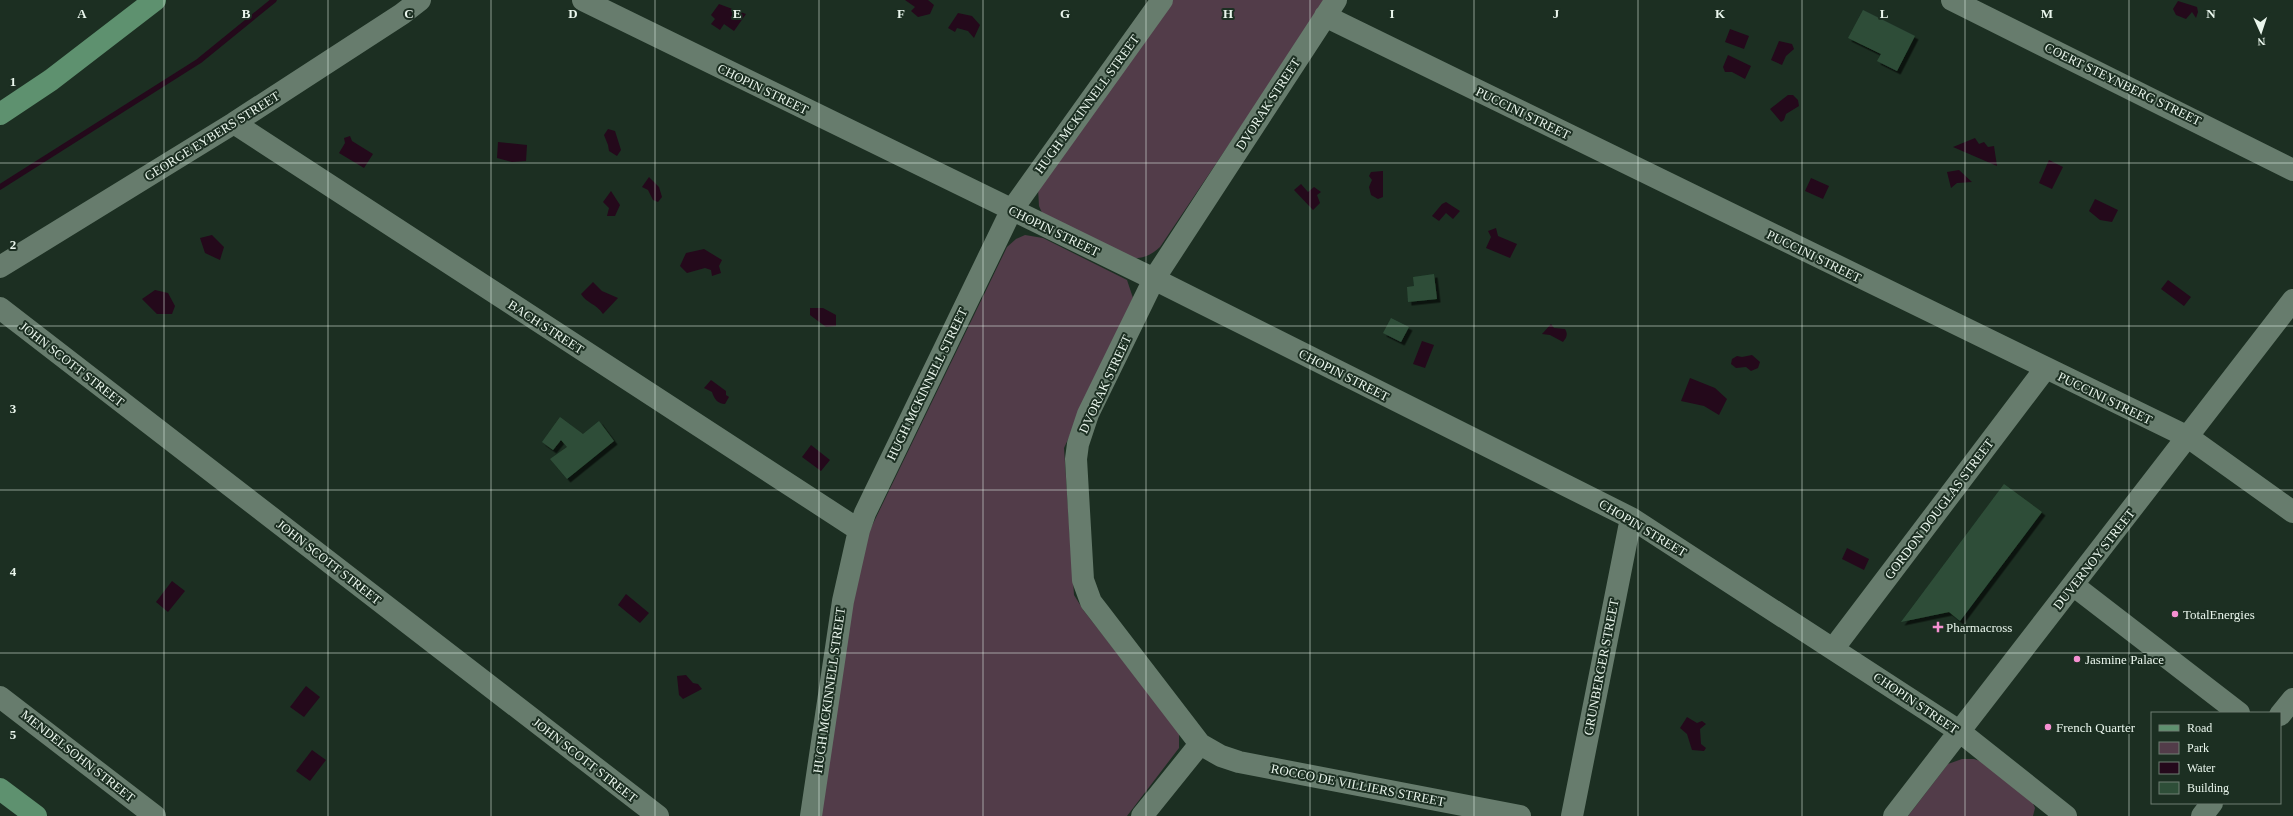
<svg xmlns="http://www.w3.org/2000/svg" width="2293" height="816" viewBox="0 0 2293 816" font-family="Georgia,serif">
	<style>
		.green { fill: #523c49 }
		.water { fill: #24091b }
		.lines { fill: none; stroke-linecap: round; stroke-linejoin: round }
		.stream { stroke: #24091b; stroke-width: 5.5 }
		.building { fill: #2e4e38; filter: url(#shadow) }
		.minor { stroke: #677c6d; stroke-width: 22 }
		.major { stroke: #5e916f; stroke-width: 22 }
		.grid { fill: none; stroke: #eaf6ed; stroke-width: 1; stroke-opacity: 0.55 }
		.poi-dot { fill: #f590d1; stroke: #1c2f22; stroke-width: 1.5 }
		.labels { text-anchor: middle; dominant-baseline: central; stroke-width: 4; stroke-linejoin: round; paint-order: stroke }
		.street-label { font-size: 13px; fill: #eaf6ed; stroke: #1c2f22 }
		.poi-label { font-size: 13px; fill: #eaf6ed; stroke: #1c2f22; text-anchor: start }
		.grid-label { font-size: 13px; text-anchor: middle; font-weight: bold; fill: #eaf6ed; stroke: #1c2f22; stroke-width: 4; stroke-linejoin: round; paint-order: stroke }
	</style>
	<defs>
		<filter id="shadow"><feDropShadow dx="3.5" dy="3.5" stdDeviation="0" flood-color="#0009"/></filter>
	</defs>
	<rect width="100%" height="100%" fill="#1c2f22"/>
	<path class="green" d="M1170,0H1326L1160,247C1150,256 1142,259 1129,258L1043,215L1039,206L1038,188Z
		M1025,235L1043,238L1127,280L1133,298L1064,448L1074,595L1084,611L1179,732V748L1127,816H821L859,555L869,532L1007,247L1016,239Z
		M1962,759H1974L1980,761L2032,801L2035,808L2033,816H1908L1948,764Z"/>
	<path class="water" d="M905,0H928L934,5L930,14L918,17L911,11L915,7Z
		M2178,1L2197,7L2198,12L2196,18L2192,12L2186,19L2176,15L2173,9Z
		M719,4L746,14L734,31L724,24L720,30L711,24L715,19L711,15Z
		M958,13L972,16L980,25L974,38L968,31L957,28L955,32L948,28Z
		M1730,29L1749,36L1744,49L1725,42Z
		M1779,41L1792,44L1794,49L1786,56L1782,65L1771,60Z
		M1728,55L1751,66L1745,79L1732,72H1725L1723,67Z
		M1788,95H1793L1798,100L1799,106L1786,114L1784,120L1781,122L1770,109Z
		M608,129L615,131L621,150L617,156L609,151L608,145L604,135Z
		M350,136L352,141L373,154L364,168L339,153L345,143L344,138Z
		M1975,138L1979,144L1984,142L1988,147L1994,146L1997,166L1953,147Z
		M498,142L527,145L526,161L512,162L497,158Z
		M2049,160L2063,167L2052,189L2039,183Z
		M1959,170L1972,182L1957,183L1951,188L1947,172Z
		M1383,171V197L1378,199L1371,195L1369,187L1372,180L1369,176L1371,172Z
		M649,177L659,187L662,197L658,202L653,200L648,190L642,187Z
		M1811,178L1829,186L1823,199L1805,191Z
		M1301,184L1308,192L1314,187L1321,192L1317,195L1320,203L1313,210L1294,190Z
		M611,191L620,205L615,216H607L609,208L603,202Z
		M2095,199L2118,210L2112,222L2100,220L2089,211Z
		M1446,202L1460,211L1453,219L1446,213L1439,221L1432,216L1442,204Z
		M1496,228L1498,236L1517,244L1510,258L1486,248L1491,237L1488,231Z
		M212,235L224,247L220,260L205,253L200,238Z
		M704,249L722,260L719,266L721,273L712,276L711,270L705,268L687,273L680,266L686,253Z
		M2168,280L2191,297L2184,306L2161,289Z
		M593,282L602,291L618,298L603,314C596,303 587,304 581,294Z
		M155,290L168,293L175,306L172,314H157L142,299Z
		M810,308H823L836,315V326L826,327L810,315Z
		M1551,324L1554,328L1565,329C1568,334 1567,337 1563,342L1550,335L1542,334Z
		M1422,341L1434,345L1425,368L1413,364Z
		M1752,355L1760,362L1758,368L1751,371L1746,367L1736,368L1731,364L1732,359L1737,356L1742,357Z
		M1690,378L1715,388L1727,399L1719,415L1704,406L1681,401Z
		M711,380L726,391V395L729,397L725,404C718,404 714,399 712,392L704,388Z
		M811,445L830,460L821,471L802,457Z
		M1847,548L1869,559L1864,570L1842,559Z
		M172,581L185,591L168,612L156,602Z
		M626,594L649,613L640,623L618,605Z
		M686,675L693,683L698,684L702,689L683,699L679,695L677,676Z
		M306,686L320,697L304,717L290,707Z
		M1687,717L1697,723L1702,721L1706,724L1700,729L1701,744L1706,748L1704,751L1692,750L1687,734L1680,728Z
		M312,750L326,760L310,781L296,771Z"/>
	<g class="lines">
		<path class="stream" d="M0,187L199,61L274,0"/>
	</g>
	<path class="building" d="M1863,10L1915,36L1897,71L1877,61L1881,54L1848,38Z
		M1434,274L1437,299L1408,302L1407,287L1414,286L1413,277Z
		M1391,318L1409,327L1401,342L1383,333Z
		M560,417L583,434L599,421L614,441L567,479L550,459L567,447L561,440L553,450L542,442Z
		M2004,484L2042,512L1960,621L1949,612L1901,622Z"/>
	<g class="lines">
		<path class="minor" d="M583,0L1154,279L1631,518L1959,731L2066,816
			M1336,0L1154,279L1088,414L1078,444L1076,459L1083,580L1091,602L1098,611L1200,744L1221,756L1239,762L1520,816
			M1952,0L2293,170
			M1325,16L2188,437L2293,512
			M234,123L859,530
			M0,267L234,123L402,14L420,0
			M0,308L658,816
			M2073,585L2239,713
			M1833,649L2045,369
			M0,697L155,816
			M2280,715L2293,699
			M811,816L843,601L859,530L865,513L1011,211L1162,0
			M1142,816L1200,744
			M1572,816L1631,518
			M1894,816L2293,300
			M2202,816L2212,803"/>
		<path class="major" d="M0,114L51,80L155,0
			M0,789L36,816"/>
	</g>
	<path class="grid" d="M164,0V816M328,0V816M491,0V816M655,0V816M819,0V816M983,0V816M1146,0V816M1310,0V816M1474,0V816M1638,0V816M1802,0V816M1965,0V816M2129,0V816M0,163H2293M0,326H2293M0,490H2293M0,653H2293"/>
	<g class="poi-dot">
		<circle cx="2175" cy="614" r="4"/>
		<path d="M1936 621h4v4h4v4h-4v4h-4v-4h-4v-4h4z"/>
		<circle cx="2077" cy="659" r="4"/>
		<circle cx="2048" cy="727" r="4"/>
	</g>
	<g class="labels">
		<g class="street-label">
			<text transform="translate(2123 84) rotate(26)">COERT STEYNBERG STREET</text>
			<text transform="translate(763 89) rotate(26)">CHOPIN STREET</text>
			<text transform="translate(1087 104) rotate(-54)">HUGH MCKINNELL STREET</text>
			<text transform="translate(1268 104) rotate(-57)">DVORAK STREET</text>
			<text transform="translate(1523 113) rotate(26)">PUCCINI STREET</text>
			<text transform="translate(212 136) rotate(-32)">GEORGE EYBERS STREET</text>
			<text transform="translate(1054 231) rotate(26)">CHOPIN STREET</text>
			<text transform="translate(1814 256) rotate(26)">PUCCINI STREET</text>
			<text transform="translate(546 327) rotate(33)">BACH STREET</text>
			<text transform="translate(72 364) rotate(38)">JOHN SCOTT STREET</text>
			<text transform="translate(1344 375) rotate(27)">CHOPIN STREET</text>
			<text transform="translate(927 384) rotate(-64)">HUGH MCKINNELL STREET</text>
			<text transform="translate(1105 384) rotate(-65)">DVORAK STREET</text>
			<text transform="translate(2105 398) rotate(26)">PUCCINI STREET</text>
			<text transform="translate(1939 509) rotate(-53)">GORDON DOUGLAS STREET</text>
			<text transform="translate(1643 528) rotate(31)">CHOPIN STREET</text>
			<text transform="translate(2094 559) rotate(-52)">DUVERNOY STREET</text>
			<text transform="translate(329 562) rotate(38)">JOHN SCOTT STREET</text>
			<text transform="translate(1601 667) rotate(-79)">GRUNBERGER STREET</text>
			<text transform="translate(829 690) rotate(-82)">HUGH MCKINNELL STREET</text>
			<text transform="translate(1916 703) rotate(34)">CHOPIN STREET</text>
			<text transform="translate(78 756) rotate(38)">MENDELSOHN STREET</text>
			<text transform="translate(585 760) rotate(38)">JOHN SCOTT STREET</text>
			<text transform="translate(1358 785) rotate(11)">ROCCO DE VILLIERS STREET</text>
		</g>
		<g class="poi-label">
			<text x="2183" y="614">TotalEnergies</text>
			<text x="1946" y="627">Pharmacross</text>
			<text x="2085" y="659">Jasmine Palace</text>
			<text x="2056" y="727">French Quarter</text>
		</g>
	</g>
	<g class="grid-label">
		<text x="82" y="18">A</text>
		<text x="246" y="18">B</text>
		<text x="409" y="18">C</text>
		<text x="573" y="18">D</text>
		<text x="737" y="18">E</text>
		<text x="901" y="18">F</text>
		<text x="1065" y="18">G</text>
		<text x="1228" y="18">H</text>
		<text x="1392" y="18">I</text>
		<text x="1556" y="18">J</text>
		<text x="1720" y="18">K</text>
		<text x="1884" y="18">L</text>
		<text x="2047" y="18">M</text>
		<text x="2211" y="18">N</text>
		<text x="13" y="86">1</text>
		<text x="13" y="249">2</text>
		<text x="13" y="413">3</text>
		<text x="13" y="576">4</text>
		<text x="13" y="739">5</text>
	</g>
	<rect x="2151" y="712" width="130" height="92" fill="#1c2f22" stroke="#6e7f73"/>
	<rect x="2159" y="725" width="20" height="6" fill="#5e916f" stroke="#6e7f73"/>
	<text x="2187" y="732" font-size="12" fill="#eaf6ed">Road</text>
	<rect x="2159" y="742" width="20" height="12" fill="#523c49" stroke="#6e7f73"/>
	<text x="2187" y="752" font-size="12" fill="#eaf6ed">Park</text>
	<rect x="2159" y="762" width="20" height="12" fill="#24091b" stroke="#6e7f73"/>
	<text x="2187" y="772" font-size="12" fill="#eaf6ed">Water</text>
	<rect x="2159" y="782" width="20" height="12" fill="#2e4e38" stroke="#6e7f73"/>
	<text x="2187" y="792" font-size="12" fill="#eaf6ed">Building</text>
	<g transform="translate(2261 32) rotate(177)" stroke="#1c2f22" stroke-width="3" paint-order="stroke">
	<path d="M0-3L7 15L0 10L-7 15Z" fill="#eaf6ed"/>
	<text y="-6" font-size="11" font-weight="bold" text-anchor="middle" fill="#eaf6ed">N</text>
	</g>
</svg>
